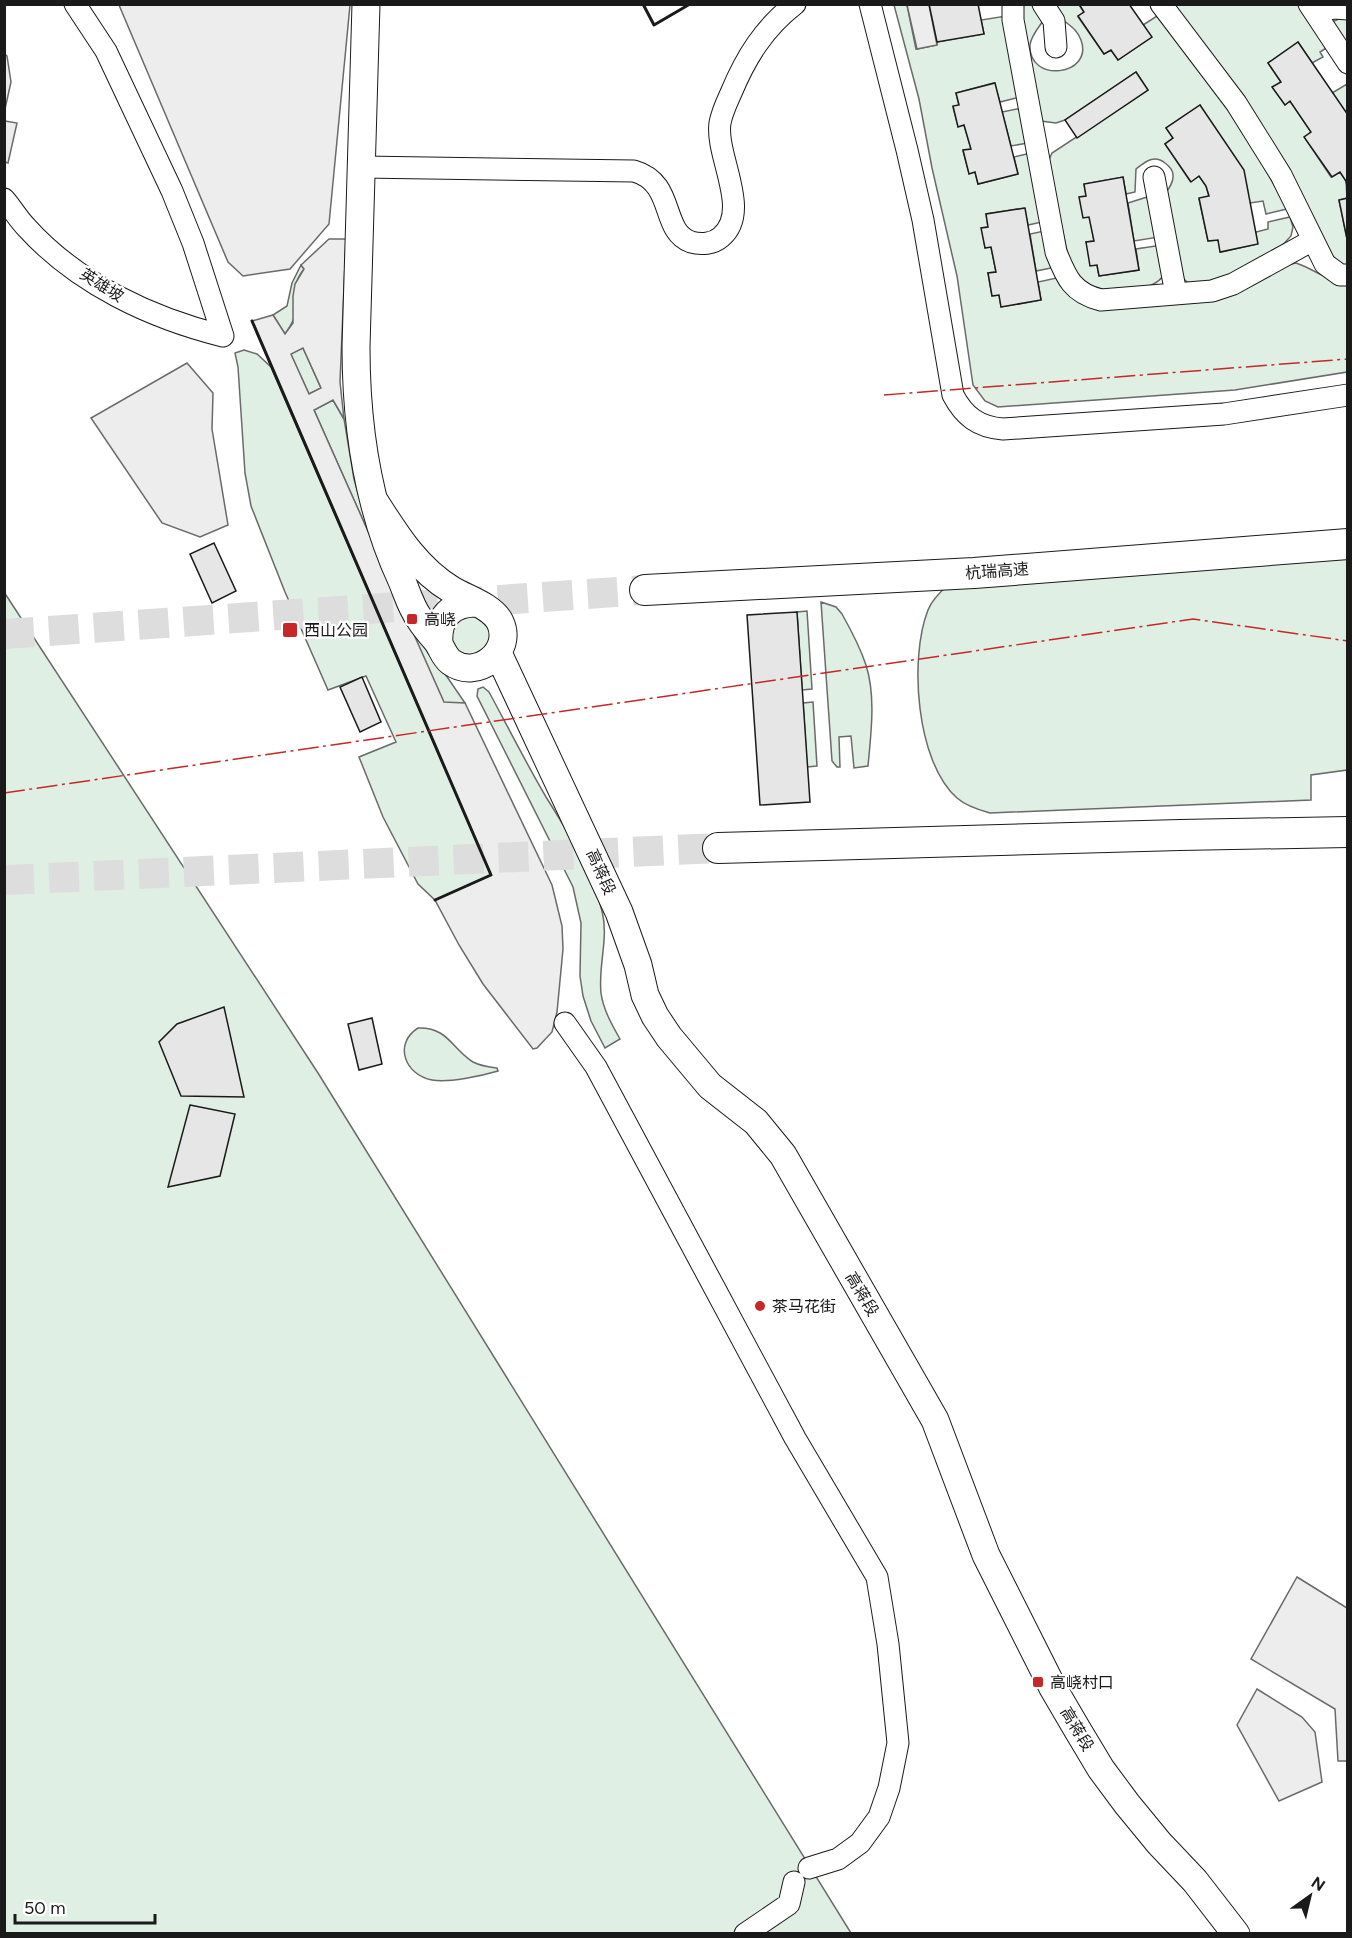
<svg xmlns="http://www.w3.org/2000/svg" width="1352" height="1938" viewBox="0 0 1352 1938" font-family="Figtree,'Noto Sans SC',sans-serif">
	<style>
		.green { fill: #e0efe3; stroke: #6a6a6a; stroke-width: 1.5 }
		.parking { fill: #ededed; stroke: #6a6a6a; stroke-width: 1.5; fill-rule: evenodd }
		.building { fill: #e6e6e6; stroke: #1a1a1a; stroke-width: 1.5 }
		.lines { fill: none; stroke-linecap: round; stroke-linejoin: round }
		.highway-tunnel { stroke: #ddd; stroke-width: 30; stroke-dasharray: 30 15; stroke-linecap: butt }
		.minor-casing { stroke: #1a1a1a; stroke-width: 23 }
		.major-casing { stroke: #1a1a1a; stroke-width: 29 }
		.highway-casing { stroke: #1a1a1a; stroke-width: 32 }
		.minor { stroke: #fff; stroke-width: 21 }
		.major { stroke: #fff; stroke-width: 27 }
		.highway { stroke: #fff; stroke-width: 30 }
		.wall { stroke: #1a1a1a; stroke-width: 3 }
		.power { stroke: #c62828; stroke-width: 1.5; stroke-dasharray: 21 4.5 3 4.5; stroke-linecap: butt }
		.poi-dot { fill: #c62828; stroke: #fff; stroke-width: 2 }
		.labels { text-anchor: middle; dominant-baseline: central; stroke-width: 4.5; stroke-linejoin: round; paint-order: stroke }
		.street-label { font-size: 16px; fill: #1a1a1a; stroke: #fff }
		.poi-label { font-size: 16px; fill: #1a1a1a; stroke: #fff; text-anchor: start }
	</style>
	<rect width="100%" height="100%" fill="#fff"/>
	<path class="green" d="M894,5H907L916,49L937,45V42L984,34L981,20L1006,16L1020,97L1000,102L994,83L956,93L959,105L953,107L958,126L964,125L971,149L963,151L969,173L975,172L978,184L1018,174L1014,157L1031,153L1042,222L1028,225L1024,208L986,214L988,227L982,228L985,248L991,247L996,272L988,273L992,296L999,295L1001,307L1041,300L1038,282L1061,277L1102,307L1296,263C1314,269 1327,281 1347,283V372L1235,390L998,407L985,401L973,385L957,276L932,168L919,99Z
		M1020,5H1038L1043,21C1039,27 1031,36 1030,45C1028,84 1094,76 1081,40C1077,29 1070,26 1062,19C1058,15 1054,9 1051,5H1079L1084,12L1078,17L1104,54L1111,50L1118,60L1151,37L1143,25L1157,16C1207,75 1251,140 1287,209L1266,214L1263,201L1250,203L1200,105L1166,128L1173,138L1165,144L1190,181L1199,176L1206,186L1209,196L1199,199L1208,241L1218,240L1221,252L1257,244L1256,232L1268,229V222L1290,217L1293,227L1291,236L1279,249L1228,279L1191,285L1179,275L1163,197C1167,191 1174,183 1173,175C1173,170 1169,166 1165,163C1154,154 1145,162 1136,169L1135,192L1126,194L1123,177L1084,184L1094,241L1086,242L1097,265L1099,276L1139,270L1136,249L1162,245C1163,252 1167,262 1166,269C1161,294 1113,291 1094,293L1072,275L1048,162L1052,153L1148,90L1136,72L1065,120L1056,123L1041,121Z
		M1173,5H1303L1331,45L1320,52L1323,57L1312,63L1298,42L1268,63L1281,82L1273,88L1285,105L1290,101L1311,132L1305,138L1331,177L1340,172L1346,181L1347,198L1339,200L1347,239V267L1340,264L1331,254Z
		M1345,16H1347V54L1332,22Z
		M1347,84V115L1332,93Z
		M1022,108L1028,143L1011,146L1002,112Z
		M1147,197L1159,237L1134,241L1128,203Z
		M1044,231L1056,267L1036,271L1030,234Z
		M301,265L304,269C290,287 296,297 294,317C293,323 288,329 285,334L273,315L287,306L292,283Z
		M303,348L321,388L309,394L290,353Z
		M244,350L257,354L271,367L491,875L435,900L418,884L383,817L359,757L396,742L366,676L328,690L285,592L251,506L245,473L238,367L235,353Z
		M333,400L344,419L354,479L364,514L439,665L465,703H444L314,410Z
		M1347,557V770L1311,775V800L990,813C979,810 966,806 957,798C916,762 909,658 928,610C932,600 940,592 948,585Z
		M4,592L318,1073L851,1933H5Z
		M821,602L836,607L842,614C851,630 860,647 866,665C876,697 871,733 868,766L854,768L851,736L839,737L840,767H837L832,761Z
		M807,611L812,689L802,690L797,612Z
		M469,612L488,621L492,641L476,657L454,651L448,630Z
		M483,687L489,692C508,727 526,763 546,797C568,832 592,870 602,911C609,938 598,965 601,993C603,1009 612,1025 620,1039L605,1048L591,1021L583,996L580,976L581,923L573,887L477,696L478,689Z
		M813,702L817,766L807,767L803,703Z
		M418,1028C448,1027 452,1049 473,1062C480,1066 489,1067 497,1068L498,1071C481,1076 449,1083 432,1080C405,1075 393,1044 418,1028Z"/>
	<path class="parking" d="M119,5H350L329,224L290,269L243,276L228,262Z
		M907,5H929L937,45L917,49Z
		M5,54L7,56L11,82L5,109Z
		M5,121L17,123L8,163L5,162Z
		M329,239H346L340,382L344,419L333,400L314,410L444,702L465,703L552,885L562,926L563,949L557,1012L552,1032L537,1048L533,1049L483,984L459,945L435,900L491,875L252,321L273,315L285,334L293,323V296L295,284L304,269L301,265ZM303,348L321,388L309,394L291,354Z
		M187,363L213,393L212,429L228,525L200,537L162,523L91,418Z
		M1297,1577L1347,1608V1761H1338L1335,1709L1251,1659Z
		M1257,1689L1302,1717L1315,1732L1322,1782L1279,1801L1237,1725Z"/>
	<path class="building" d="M929,4H978L984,34L937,42Z
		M1079,4H1129L1152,37L1118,60L1111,50L1104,54L1078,16L1084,12Z
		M1298,42L1348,115V190L1346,181L1340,172L1332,177L1304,137L1311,132L1290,101L1285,105L1272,87L1281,82L1268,63Z
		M1136,72L1148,90L1077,138L1065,120Z
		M995,83L1018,174L978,184L975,172L969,174L963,150L971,149L964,125L958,127L953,106L959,105L956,93Z
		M1200,105L1244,170L1258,244L1220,252L1218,240L1208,241L1199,198L1209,196L1206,186L1199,176L1191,182L1165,144L1173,138L1166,128Z
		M1123,177L1139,270L1099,276L1097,265L1090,266L1086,242L1094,241L1089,217L1083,218L1079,197L1086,196L1084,184Z
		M1348,198V239H1347L1339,200Z
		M1025,208L1041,300L1001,307L999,295L992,296L988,273L996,272L991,247L985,248L981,228L988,227L986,214Z
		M214,543L236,591L212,603L190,554Z
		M797,612L810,802L760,805L747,615Z
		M362,677L381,722L360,732L340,687Z
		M224,1007L244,1097L181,1096L159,1042L177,1024Z
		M372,1018L382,1064L359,1070L348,1024Z
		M190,1105L235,1114L220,1176L168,1187Z"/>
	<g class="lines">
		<path class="highway-tunnel" d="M4,634L645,590
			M4,880L718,848"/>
		<g class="minor-casing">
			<path id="minor" d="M75,4L106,51L172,191L193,243L223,336
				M870,4L907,150L923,220L953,395C964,416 978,427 1003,429L1224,414L1348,395
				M1013,4V20L1056,252C1066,277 1072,293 1101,300L1212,291L1233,284L1313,240
				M1043,4L1054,21L1056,47
				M1161,4L1236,103L1281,175L1325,264L1340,275H1348
				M1309,4L1348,63
				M1315,12L1334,8L1348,9
				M362,167L634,171C676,183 660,231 691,242C701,245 713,244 721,237C752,211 715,156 720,123C722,112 727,102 731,93C746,57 764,28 795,4
				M1154,177L1176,294
				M4,199C12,208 18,219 27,228C78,284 151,318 223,336
				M565,1023L596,1067L795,1438L877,1577L888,1644L898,1743L889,1788L879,1817L860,1843L838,1859L809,1868
				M745,1934L789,1904L794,1882"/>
		</g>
		<g class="major-casing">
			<path id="major" d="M366,4L356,347C356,427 368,508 402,581C407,593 411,607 419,618C424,626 430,633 436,640C442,647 443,656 451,662C477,681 514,651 500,622C492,606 467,599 452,590C417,569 396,535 375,502
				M439,643C437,618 451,603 476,603
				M498,653L619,912L638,965L645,995L655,1016L669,1037L710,1086L756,1122L783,1155L935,1420L986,1555L1053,1688L1077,1729L1101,1769L1127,1804L1159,1843L1195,1881L1236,1934"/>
		</g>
		<g class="highway-casing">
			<path id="highway" d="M645,590L974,573L1348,544
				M718,848L1180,835L1348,832"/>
		</g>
		<use href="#minor" class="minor"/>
		<use href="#major" class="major"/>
		<use href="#highway" class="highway"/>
		<path class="wall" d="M643,4L654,25L690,4
			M252,321L491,875L435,900"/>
		<path class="power" d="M884,395L1348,359
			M4,793L1193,619L1348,641"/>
	</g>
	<g class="poi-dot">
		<rect x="406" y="613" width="12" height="12" rx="3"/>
		<rect x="282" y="622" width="16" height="16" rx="3"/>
		<circle cx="760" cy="1306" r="6"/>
		<rect x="1032" y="1676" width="12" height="12" rx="3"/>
	</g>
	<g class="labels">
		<g class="street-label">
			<text transform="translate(102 285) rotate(32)">英雄坡</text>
			<text transform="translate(997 571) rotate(-4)">杭瑞高速</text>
			<text transform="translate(601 872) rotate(66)">高蒋段</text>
			<text transform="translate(862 1294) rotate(59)">高蒋段</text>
			<text transform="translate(1077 1729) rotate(59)">高蒋段</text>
		</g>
		<g class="poi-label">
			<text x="424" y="619">高峣</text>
			<text x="304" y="630">西山公园</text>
			<text x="772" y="1306">茶马花街</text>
			<text x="1050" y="1682">高峣村口</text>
		</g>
	</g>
	<rect width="1352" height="1938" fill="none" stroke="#1a1a1a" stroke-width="12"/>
	<g transform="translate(1310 1896) rotate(34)" stroke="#ffffff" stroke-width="4.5" paint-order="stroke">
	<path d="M0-4.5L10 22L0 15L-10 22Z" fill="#1a1a1a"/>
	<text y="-9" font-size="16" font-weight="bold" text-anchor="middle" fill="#1a1a1a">N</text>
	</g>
	<path d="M15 1914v9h140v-9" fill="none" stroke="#1a1a1a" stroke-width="3"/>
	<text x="24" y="1914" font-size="18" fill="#1a1a1a" stroke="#ffffff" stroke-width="4.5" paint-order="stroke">50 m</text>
</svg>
